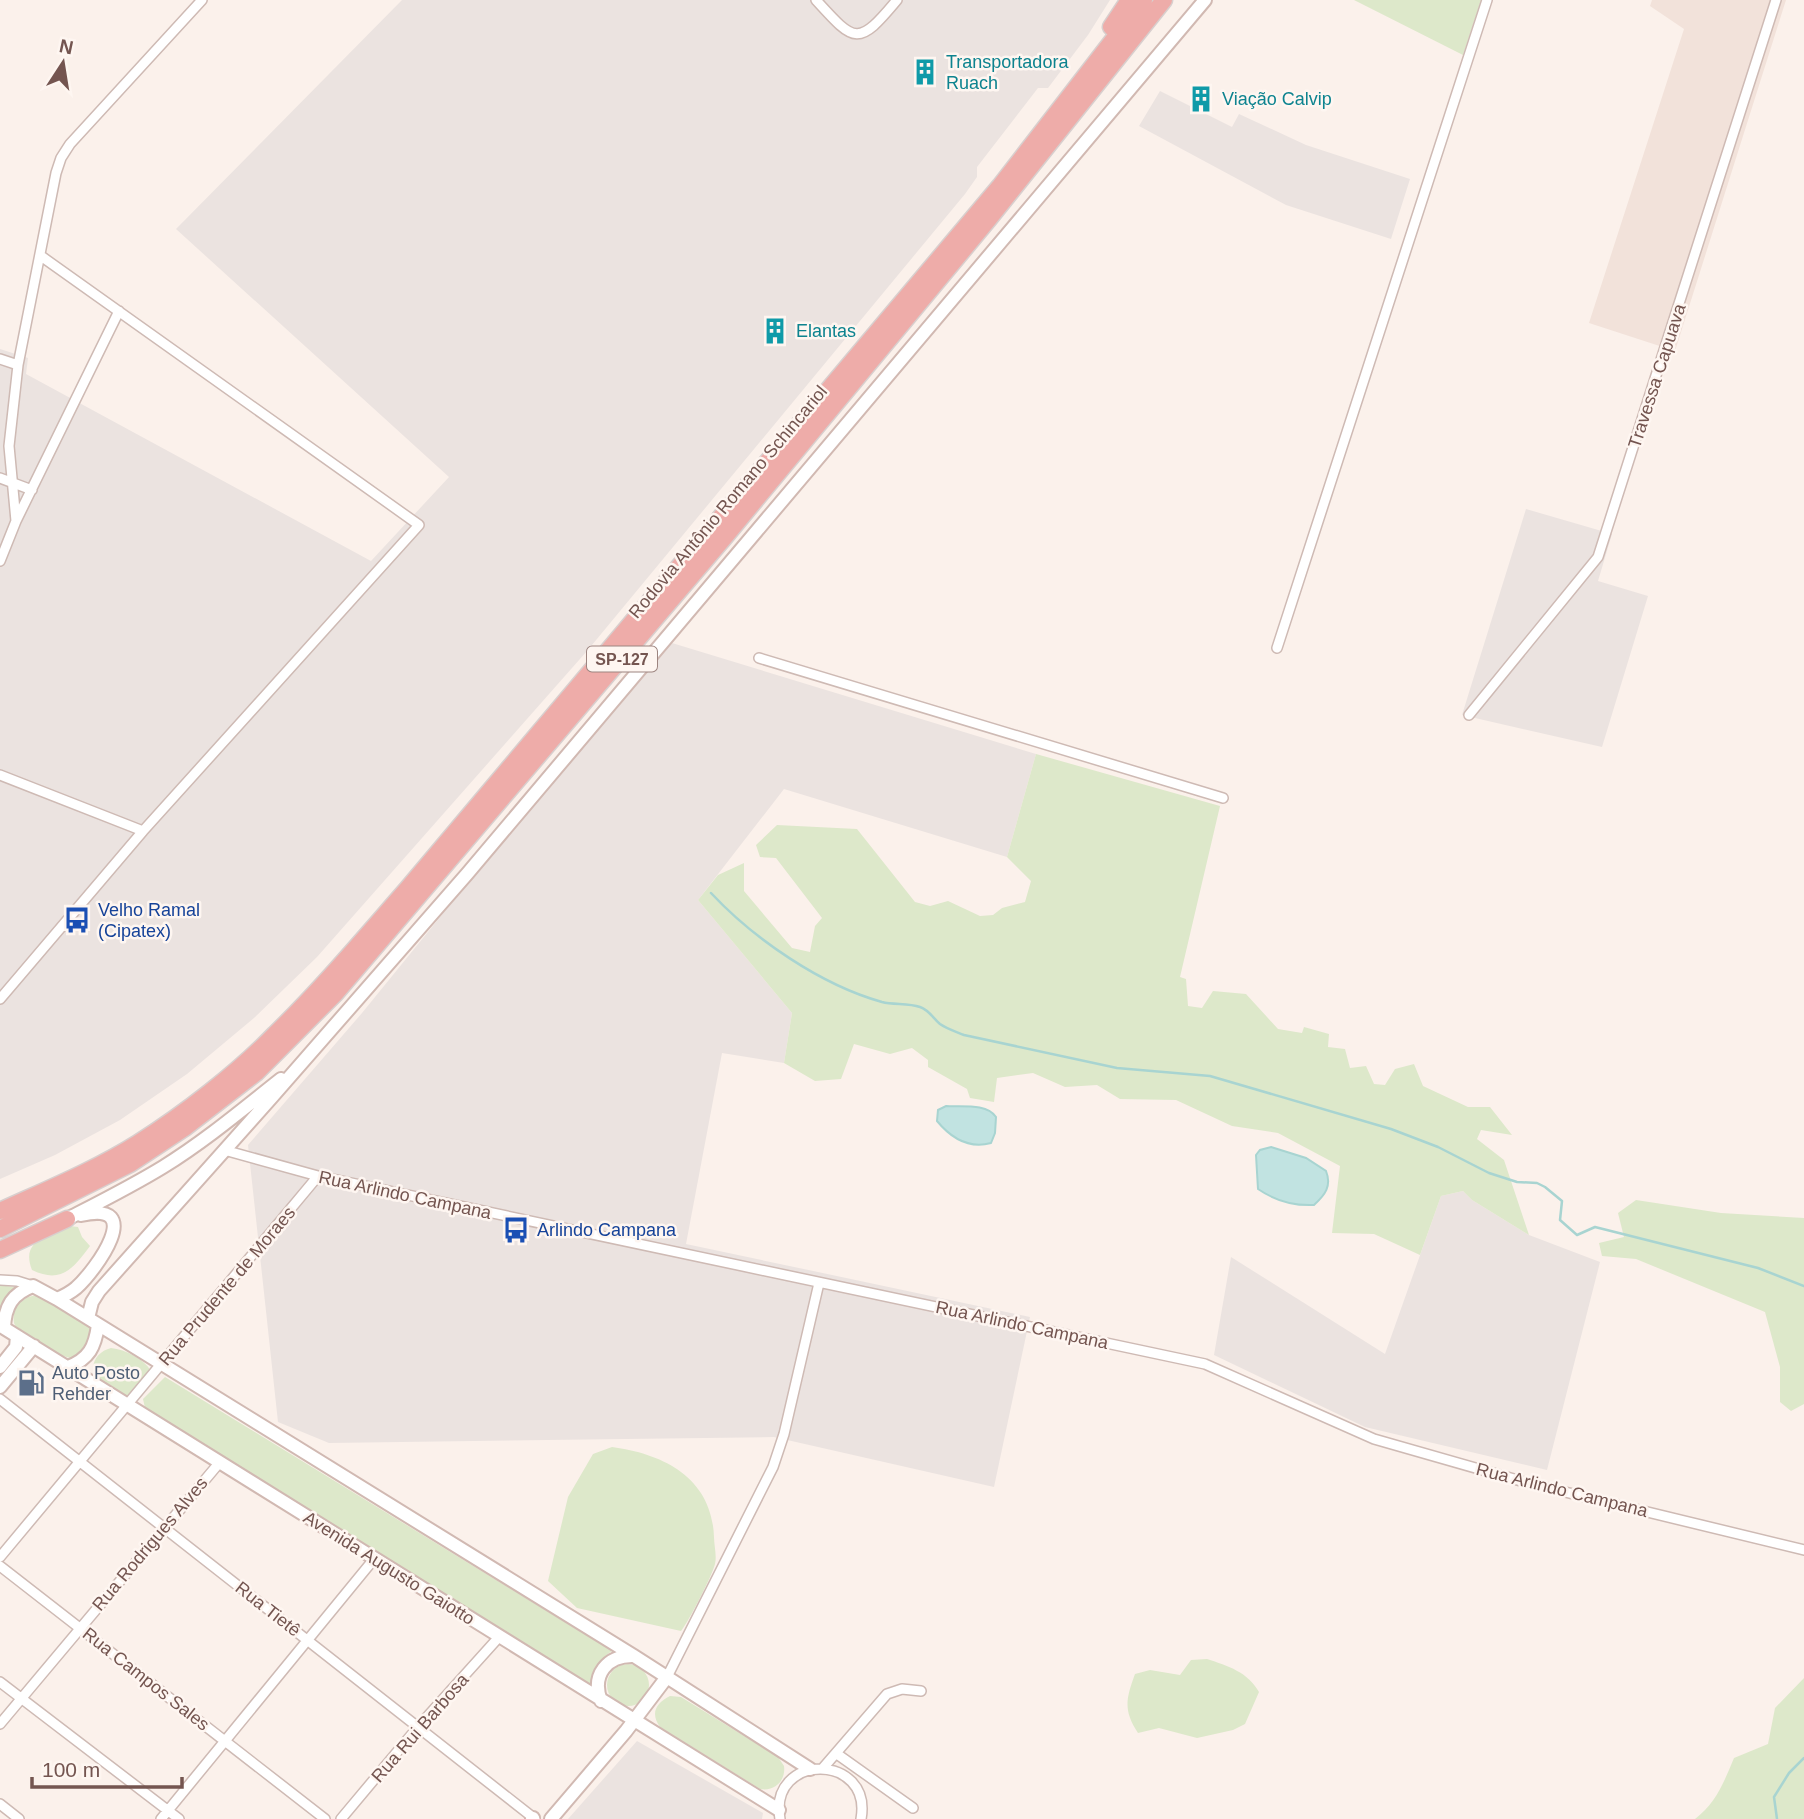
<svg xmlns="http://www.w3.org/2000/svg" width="1804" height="1819" viewBox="0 0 1804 1819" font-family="Helvetica,sans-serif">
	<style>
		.residential { fill: #f2e2da }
		.industrial { fill: #ebe3e0 }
		.green { fill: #dde8ca }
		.water { fill: #c1e3e1; stroke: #a8d4d1; stroke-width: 2 }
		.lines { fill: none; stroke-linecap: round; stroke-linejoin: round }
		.stream { stroke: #a8d4d1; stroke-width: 2.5 }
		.street-casing { stroke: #cebab4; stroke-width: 12 }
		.secondary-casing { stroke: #d1b9b2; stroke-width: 16 }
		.highway-casing { stroke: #d8cfce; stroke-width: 19 }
		.street { stroke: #fff; stroke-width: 9 }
		.secondary { stroke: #fff; stroke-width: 12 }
		.highway { stroke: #eeaca9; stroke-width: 16 }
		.labels { text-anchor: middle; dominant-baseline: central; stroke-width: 5; stroke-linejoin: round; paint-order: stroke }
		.shield { fill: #fef6f1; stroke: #9d8580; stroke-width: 2 }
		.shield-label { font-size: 16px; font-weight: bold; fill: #745550 }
		.culture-label { font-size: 18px; fill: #0d838f; stroke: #fef6f1; text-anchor: start }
		.street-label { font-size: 18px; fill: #745550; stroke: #fef6f1 }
		.transit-label { font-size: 18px; fill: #164399; stroke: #fef6f1; text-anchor: start }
		.service-label { font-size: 18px; fill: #4e5e75; stroke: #fef6f1; text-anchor: start }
	</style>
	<rect width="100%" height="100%" fill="#fbf1eb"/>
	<path class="residential" d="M1652,0H1786L1675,351L1589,323L1684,29L1650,6Z"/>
	<path class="industrial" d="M402,0H1110L1088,35L1048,88H1038L977,167V177L965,194L587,651L317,957L254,1018L187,1074L120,1120L55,1155L0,1179V349L28,358L26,374L371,561L449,477L176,229Z
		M1160,91L1232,127L1239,114L1306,145L1410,179L1391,239L1286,205L1139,126Z
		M1526,509L1612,534L1598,581L1648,596L1602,747L1462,715Z
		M672,643L1036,754L1007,857L784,789L698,900L792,1013L784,1063L722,1053L686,1244L1030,1317L994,1487L774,1437L329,1443L278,1422L248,1145L362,1013L445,911Z
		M1463,1191L1472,1200L1529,1235L1600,1262L1547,1470L1365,1427L1214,1355L1231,1257L1385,1354L1441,1196Z
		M637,1741L763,1813L762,1819H568Z"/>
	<path class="green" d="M1354,0H1481L1463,55Z
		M1036,754L1220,806L1180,977L1186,979L1188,1006L1202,1008L1213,991L1246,994L1278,1029L1302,1033L1304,1027L1329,1034L1328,1047L1345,1049L1350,1068L1366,1066L1374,1084L1385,1085L1395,1069L1414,1064L1423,1086L1468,1107H1490L1512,1135L1481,1130L1477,1139L1504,1160L1529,1235L1472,1200L1463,1191L1441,1196L1420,1255L1374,1234L1332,1233L1340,1166L1278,1133L1232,1126L1176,1100L1120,1099L1097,1085L1065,1087L1033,1073L997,1078L994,1102L970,1098L967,1089L928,1067V1060L912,1048L890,1054L854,1044L841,1079L815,1081L784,1063L792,1013L698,900L718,875L744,863V891L792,948L810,952L815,926L822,918L776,858L760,857L756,845L777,825L857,829L915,902L930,906L948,901L980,916L993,915L1002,908L1025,902L1031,881L1007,857Z
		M1636,1200L1721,1213L1804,1218V1404L1791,1411L1780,1402V1367L1765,1312L1636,1259L1602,1256L1599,1243L1624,1237L1618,1213Z
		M70,1226L78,1227L82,1237L90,1246C73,1269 61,1284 32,1270C20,1240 49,1235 70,1226Z
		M0,1285L19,1288L0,1321Z
		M37,1295L45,1297L89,1324L92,1335L91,1345L73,1359C59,1355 18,1338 14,1323C13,1317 14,1311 16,1305L28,1297Z
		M111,1348C126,1350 143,1358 151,1371L129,1398H125C117,1393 108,1388 101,1382C86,1369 95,1352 111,1348Z
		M165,1377L612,1651C599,1659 592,1672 591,1687L145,1408L143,1399Z
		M612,1447C664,1454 712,1478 714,1537C714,1545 717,1556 715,1564C712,1576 689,1621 681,1631L577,1608L548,1581L568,1497L593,1454Z
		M1207,1659C1228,1666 1248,1672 1259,1692L1245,1724L1233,1730L1197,1738L1159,1728L1138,1733C1123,1710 1126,1699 1135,1674L1150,1670L1180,1675L1191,1660Z
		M607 1685a21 21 0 1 1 42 0a21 21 0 1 1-42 0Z
		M1804,1678V1819H1695C1716,1803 1724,1782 1734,1758L1768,1744L1775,1708Z
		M670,1696L681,1697L778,1757L784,1766C786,1780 775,1792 760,1789L660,1727C650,1713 656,1703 670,1696Z"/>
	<path class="water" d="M946,1106C962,1107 987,1103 996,1117L995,1133L991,1143C969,1149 951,1138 937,1121L938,1110Z
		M1271,1147L1306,1158L1326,1171C1332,1186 1325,1195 1314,1205C1294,1206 1274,1200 1258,1189L1256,1155L1260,1150Z"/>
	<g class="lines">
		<path class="stream" d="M711,893C754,939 821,985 882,1002C894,1005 908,1003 920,1007C929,1010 933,1018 940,1024C947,1029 957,1032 964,1035L1117,1068L1210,1076L1391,1129L1438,1147L1489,1173L1517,1182L1537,1183L1545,1187L1562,1201L1560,1220L1577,1235L1595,1227L1758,1268L1804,1286
			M1777,1819L1774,1797L1789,1773L1804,1758"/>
		<g class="street-casing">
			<path id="street" d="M816,0C855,43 858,47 897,0
				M0,359L18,365
				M0,478L32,490
				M16,521L9,446L18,365L56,173L61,158L70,144L202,0
				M0,561L16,521L119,311
				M1277,648L1487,0
				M759,658L1223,798
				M1469,715L1598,557L1776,0
				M0,775L143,831
				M0,999L143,831L419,525L41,256
				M224,1150L318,1176L1205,1364L1374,1439L1528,1483L1804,1550
				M0,1280L17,1281L33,1286
				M0,1399L535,1819
				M0,1557L318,1176
				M0,1566L325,1819
				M667,1677L773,1467L784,1434L819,1283
				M0,1682L179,1819
				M0,1724L220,1462
				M837,1754L913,1808
				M823,1768L887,1694L902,1689L921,1691
				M0,1804L19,1819
				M161,1819L374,1559
				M341,1819L418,1727L499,1637
				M780,1819C768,1752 873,1753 861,1819"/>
		</g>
		<g class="secondary-casing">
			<path id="secondary" d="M67,1219C100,1202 132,1186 163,1167C205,1141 243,1109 281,1079
				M57,1299C64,1296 70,1293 76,1288C96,1270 147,1200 81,1215
				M88,1318L92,1302L99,1291L272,1097L467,874L1205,0
				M0,1367L16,1347L17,1336
				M68,1367C89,1359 95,1347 98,1325
				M0,1387L34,1346
				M601,1701C591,1675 607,1655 634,1656
				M779,1810L4,1328C5,1306 12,1294 33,1286L57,1299L634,1656L810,1769
				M532,1819L533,1818
				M551,1819L626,1731L667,1677"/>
		</g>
		<g class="highway-casing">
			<path id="highway" d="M1111,27L1129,0
				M0,1211C46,1190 95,1170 138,1143C184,1114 237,1073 275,1034C322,988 364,938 407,889L1000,186L1144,0
				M0,1229L130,1164L186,1127L256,1073L335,994L724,538L989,219L1164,0
				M0,1250L67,1219"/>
		</g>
		<use href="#street" class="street"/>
		<use href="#secondary" class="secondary"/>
		<use href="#highway" class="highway"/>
	</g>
	<defs>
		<g id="building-bare" transform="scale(2.1)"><path d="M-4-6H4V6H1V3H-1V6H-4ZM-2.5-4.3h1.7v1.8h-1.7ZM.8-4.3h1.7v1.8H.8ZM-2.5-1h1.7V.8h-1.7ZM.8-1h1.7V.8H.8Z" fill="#0f9aa8" stroke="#fef6f1" stroke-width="2.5" paint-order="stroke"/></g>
		<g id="bus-bare" transform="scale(2.1)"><path d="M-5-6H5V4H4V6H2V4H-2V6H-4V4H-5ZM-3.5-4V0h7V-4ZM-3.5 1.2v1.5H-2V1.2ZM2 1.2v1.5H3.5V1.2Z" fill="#1a4fb4" stroke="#fef6f1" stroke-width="2.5" paint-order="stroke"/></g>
		<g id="fuel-bare" transform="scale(2.1)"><path d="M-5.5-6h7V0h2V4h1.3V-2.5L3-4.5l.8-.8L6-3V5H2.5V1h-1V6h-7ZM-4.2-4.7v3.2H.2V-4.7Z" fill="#5c6f8a" stroke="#fef6f1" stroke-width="2.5" paint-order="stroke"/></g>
	</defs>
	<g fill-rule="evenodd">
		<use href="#building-bare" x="925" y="72"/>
		<use href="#building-bare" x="1201" y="99"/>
		<use href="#building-bare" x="775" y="331"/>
		<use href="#bus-bare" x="77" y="920"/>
		<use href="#bus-bare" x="516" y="1230"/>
		<use href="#fuel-bare" x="31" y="1383"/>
	</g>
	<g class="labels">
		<rect class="shield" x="587" y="646.5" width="70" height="25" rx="5"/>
		<g class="shield-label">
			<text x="622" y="659">SP-127</text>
		</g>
		<g class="culture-label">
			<text x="946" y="62">Transportadora<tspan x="946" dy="21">Ruach</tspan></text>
			<text x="1222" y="99">Viação Calvip</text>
			<text x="796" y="331">Elantas</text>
		</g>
		<g class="street-label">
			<text transform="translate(1657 376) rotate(-72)">Travessa Capuava</text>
			<text transform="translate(728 502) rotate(-50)">Rodovia Antônio Romano Schincariol</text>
			<text transform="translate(405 1195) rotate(12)">Rua Arlindo Campana</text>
			<text transform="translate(227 1286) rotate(-50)">Rua Prudente de Moraes</text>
			<text transform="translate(1022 1325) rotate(12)">Rua Arlindo Campana</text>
			<text transform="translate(1562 1490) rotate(14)">Rua Arlindo Campana</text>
			<text transform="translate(150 1544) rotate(-50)">Rua Rodrigues Alves</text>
			<text transform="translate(389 1568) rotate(32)">Avenida Augusto Gaiotto</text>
			<text transform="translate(268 1609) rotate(38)">Rua Tietê</text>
			<text transform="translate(146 1679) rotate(38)">Rua Campos Sales</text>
			<text transform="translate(420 1728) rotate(-49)">Rua Rui Barbosa</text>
		</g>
		<g class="transit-label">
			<text x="98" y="910">Velho Ramal<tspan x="98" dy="21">(Cipatex)</tspan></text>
			<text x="537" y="1230">Arlindo Campana</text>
		</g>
		<g class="service-label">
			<text x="52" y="1373">Auto Posto<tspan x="52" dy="21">Rehder</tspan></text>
		</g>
	</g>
	<g transform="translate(63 63) rotate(12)" stroke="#fef6f1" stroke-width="5" paint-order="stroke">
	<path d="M0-5L12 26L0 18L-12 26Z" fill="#745550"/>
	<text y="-10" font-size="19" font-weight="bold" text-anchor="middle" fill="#745550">N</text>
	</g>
	<path d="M32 1777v10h150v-10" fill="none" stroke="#745550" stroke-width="3.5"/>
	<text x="42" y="1777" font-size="21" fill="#745550" stroke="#fef6f1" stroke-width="5" paint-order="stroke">100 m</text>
</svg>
